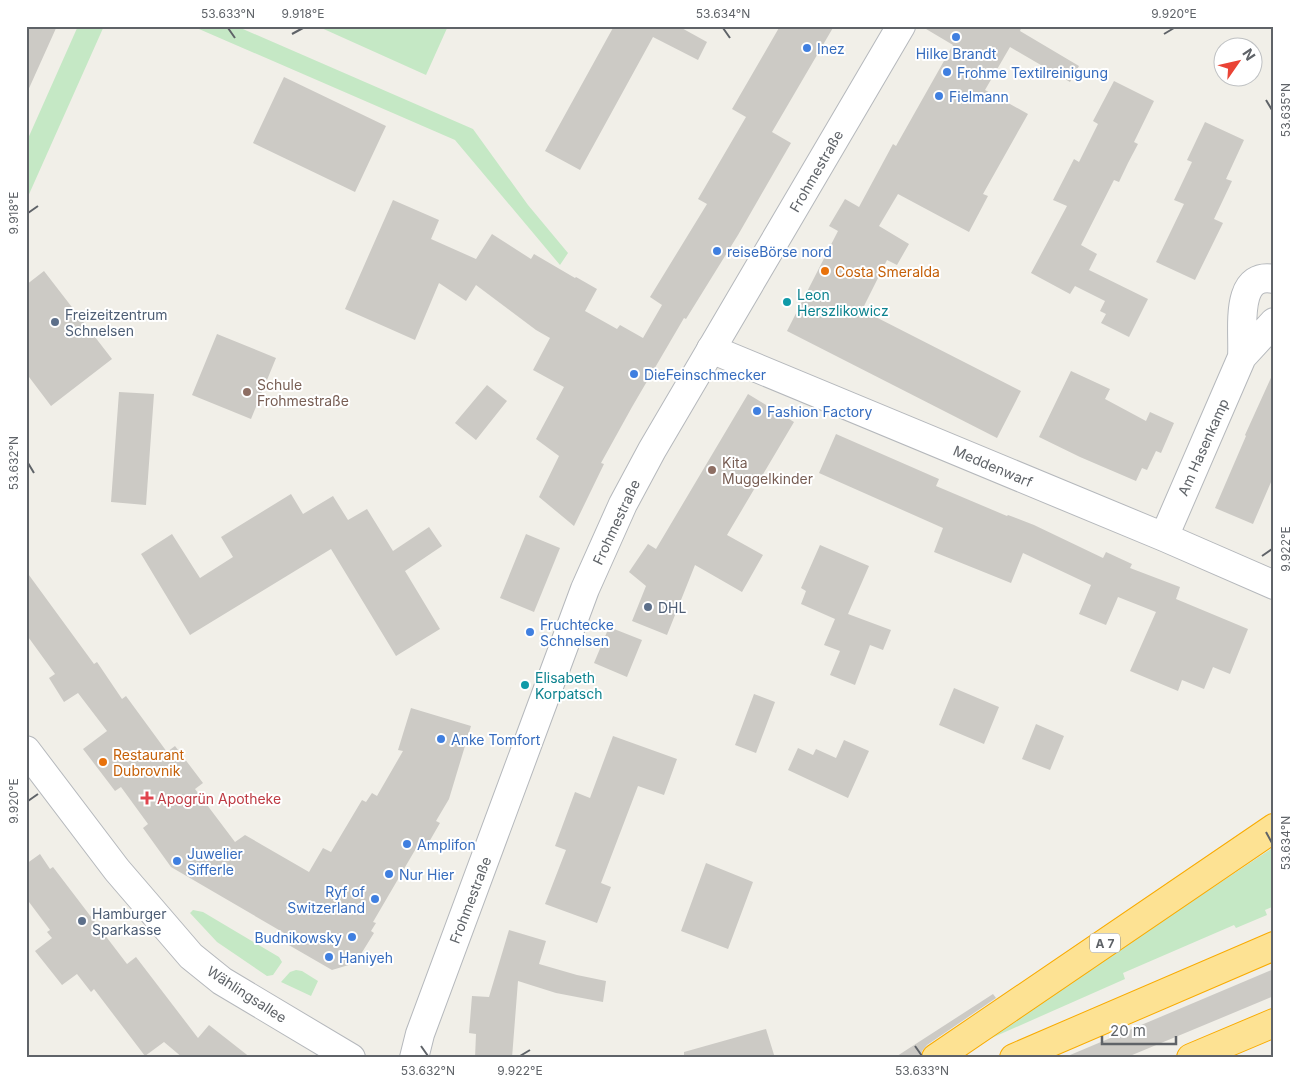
<svg xmlns="http://www.w3.org/2000/svg" width="1300" height="1084" viewBox="0 0 1300 1084" font-family="Inter,sans-serif">
	<style>
		.green { fill: #c5e8c5 }
		.building { fill: #cccac5 }
		.lines { fill: none; stroke-linecap: round; stroke-linejoin: round }
		.minor-casing { stroke: #b5b8bc; stroke-width: 30 }
		.tertiary-casing { stroke: #b5b8bc; stroke-width: 30 }
		.motorway-casing { stroke: #f9ab00; stroke-width: 30 }
		.minor { stroke: #fff; stroke-width: 28 }
		.tertiary { stroke: #fff; stroke-width: 28 }
		.motorway { stroke: #fde293; stroke-width: 28 }
		.ticks { fill: none; stroke: #5f6368; stroke-width: 2 }
		.shop-dot { fill: #3f7fe0; stroke: #fff; stroke-width: 2 }
		.food-dot { fill: #e8710a; stroke: #fff; stroke-width: 2 }
		.culture-dot { fill: #0f9aa8; stroke: #fff; stroke-width: 2 }
		.service-dot { fill: #5c6f8a; stroke: #fff; stroke-width: 2 }
		.education-dot { fill: #8d6e63; stroke: #fff; stroke-width: 2 }
		.health-dot { fill: #e0444e; stroke: #fff; stroke-width: 2 }
		.labels { text-anchor: middle; dominant-baseline: central; stroke-width: 4; stroke-linejoin: round; paint-order: stroke }
		.shield { fill: #fff; stroke: #8f9295; stroke-width: 1 }
		.shield-label { font-size: 12px; font-weight: bold; fill: #5f6368 }
		.shop-label { font-size: 14px; fill: #366cbe; stroke: #fff; text-anchor: start }
		.street-label { font-size: 14px; fill: #5f6368; stroke: #fff }
		.food-label { font-size: 14px; fill: #c56008; stroke: #fff; text-anchor: start }
		.culture-label { font-size: 14px; fill: #0d838f; stroke: #fff; text-anchor: start }
		.service-label { font-size: 14px; fill: #4e5e75; stroke: #fff; text-anchor: start }
		.education-label { font-size: 14px; fill: #785e54; stroke: #fff; text-anchor: start }
		.health-label { font-size: 14px; fill: #be3a42; stroke: #fff; text-anchor: start }
		.neatline { fill: none; stroke: #5f6368; stroke-width: 2 }
		.ticks-label { font-size: 12px; text-anchor: middle; fill: #5f6368 }
	</style>
	<rect width="100%" height="100%" fill="#f1efe8"/>
	<path class="green" d="M78,26H104L26,201V143Z
		M192,26H236L473,129L528,205L568,253L560,265L455,140Z
		M317,26H448L426,75Z
		M1274,847V906L1265,910L1267,915L1236,928L1234,925L1123,973L1125,979L987,1040L986,1038Z
		M193,910L203,912L279,957L282,962L273,975L267,976L217,942L190,913Z
		M296,970L302,971L318,981L311,996L281,982L290,972Z"/>
	<path class="building" d="M26,26H57L26,95Z
		M614,26H678L707,42L698,60L653,37L580,170L545,151Z
		M780,26H834L772,132L791,143L738,235L686,319L684,318L632,407L601,463L604,464L574,526L539,497L559,456L536,439L564,387L533,370L550,338L536,330L476,285L466,301L439,283L415,340L345,309L393,200L439,220L431,239L476,259L492,234L531,259L534,254L575,278L576,277L597,289L585,311L617,329L620,325L643,338L662,305L650,297L707,204L698,199L746,117L732,109Z
		M921,26H1022L1020,31L1079,66L1070,82L1010,47L985,90L1028,114L983,194L988,196L969,232L898,194L879,226L909,244L897,265L887,260L862,310L1021,391L997,438L787,331L838,231L829,226L845,199L859,207L893,144L896,146L953,45Z
		M284,77L386,126L355,192L253,143Z
		M1114,81L1154,101L1134,142L1138,144L1128,163L1119,182L1114,180L1081,245L1097,254L1089,270L1148,299L1129,337L1101,323L1106,314L1100,311L1105,301L1075,286L1070,294L1031,273L1067,206L1053,200L1074,159L1079,162L1098,124L1093,121Z
		M1205,122L1244,140L1226,179L1232,181L1214,219L1223,223L1195,280L1156,262L1184,204L1174,200L1192,162L1187,160Z
		M44,271L112,359L51,406L26,373V285Z
		M217,334L276,358L251,419L192,395Z
		M1071,371L1110,389L1105,399L1146,421L1150,412L1174,423L1161,453L1156,451L1147,470L1142,468L1136,481L1080,457L1039,437Z
		M1274,371V475L1253,524L1215,508L1246,436L1245,435Z
		M487,385L507,401L476,440L455,423Z
		M119,392L154,394L146,505L111,502Z
		M748,394L794,422L727,535L763,555L742,592L695,565L667,635L632,621L646,586L629,572L648,544L656,549Z
		M836,434L939,479L936,486L1007,516L1008,515L1034,525L1103,558L1106,552L1132,564L1130,568L1180,587L1176,599L1248,629L1230,674L1213,667L1204,689L1182,680L1178,691L1130,671L1156,612L1118,597L1106,625L1079,614L1091,585L1023,553L1011,583L934,552L943,528L819,473Z
		M291,494L303,514L333,496L348,520L367,509L393,551L429,527L442,546L405,571L440,629L396,656L331,549L190,635L141,554L172,534L200,578L233,557L221,537Z
		M526,534L560,548L534,612L500,598Z
		M820,545L869,566L848,614L891,630L883,650L870,645L855,685L830,675L840,651L824,645L835,619L801,604L806,591L801,588Z
		M26,571L94,664L97,662L122,699L126,696L167,752L175,746L203,783L195,789L235,842L245,835L309,872L323,848L331,852L362,800L366,802L372,793L377,796L403,751L398,750L411,708L471,726L449,799L436,821L440,823L425,849L418,845L373,922L376,923L371,931L374,933L361,954L359,953L352,964L332,970L287,944L291,937L171,867L143,828L148,824L121,787L115,791L83,749L107,731L78,693L64,702L49,678L55,674L26,634Z
		M609,627L642,640L627,677L594,663Z
		M954,688L999,707L984,744L939,725Z
		M754,694L775,702L756,753L735,745Z
		M1036,724L1064,736L1050,770L1022,759Z
		M613,736L677,759L664,795L638,786L601,883L611,887L597,923L545,904L566,850L555,846L575,792L590,798Z
		M844,740L869,751L848,798L788,770L798,748L813,755L816,749L836,758Z
		M40,854L50,869L53,867L127,964L136,957L198,1038L209,1025L251,1058H183L164,1042L145,1056L94,989L91,992L77,974L62,985L35,951L52,938L47,932L50,930L26,898V864Z
		M706,863L753,882L728,949L681,931Z
		M509,930L546,941L539,964L577,975L606,981L603,1002L556,993L518,981L512,1058H475L476,1034L469,1033L472,996L489,997Z
		M1274,969V996L1125,1058H1063Z
		M993,994L996,998L927,1045L922,1051L921,1058H894Z
		M766,1029L775,1058H684V1052Z"/>
	<g class="lines">
		<g class="minor-casing">
			<path id="minor" d="M711,349L1164,537L1274,585
				M1242,357C1244,332 1233,271 1274,279
				M1164,537L1242,357L1274,322
				M26,750L117,870L191,956L222,981L351,1058"/>
		</g>
		<g class="tertiary-casing">
			<path id="tertiary" d="M414,1058L420,1034L585,589L623,504L652,450L901,26"/>
		</g>
		<g class="motorway-casing">
			<path id="motorway" d="M936,1058L1274,828
				M1014,1058L1274,946
				M1191,1058L1274,1023"/>
		</g>
		<use href="#minor" class="minor"/>
		<use href="#tertiary" class="tertiary"/>
		<use href="#motorway" class="motorway"/>
	</g>
	<path class="ticks" d="M228,28L235,38M723,28L730,38M292,34L303,28M1164,34L1174,28M1266,100L1272,110M28,213L38,206M28,463L34,473M1262,556L1272,549M28,801L38,794M1266,832L1272,843M421,1046L428,1056M915,1046L922,1056M520,1056L530,1050"/>
	<g class="shop-dot">
		<circle cx="956" cy="37" r="5"/>
		<circle cx="807" cy="48" r="5"/>
		<circle cx="947" cy="72" r="5"/>
		<circle cx="939" cy="96" r="5"/>
		<circle cx="717" cy="251" r="5"/>
		<circle cx="634" cy="374" r="5"/>
		<circle cx="757" cy="411" r="5"/>
		<circle cx="530" cy="632" r="5"/>
		<circle cx="441" cy="739" r="5"/>
		<circle cx="407" cy="844" r="5"/>
		<circle cx="177" cy="861" r="5"/>
		<circle cx="389" cy="874" r="5"/>
		<circle cx="375" cy="899" r="5"/>
		<circle cx="352" cy="937" r="5"/>
		<circle cx="329" cy="957" r="5"/>
	</g>
	<g class="food-dot">
		<circle cx="825" cy="271" r="5"/>
		<circle cx="103" cy="762" r="5"/>
	</g>
	<g class="culture-dot">
		<circle cx="787" cy="302" r="5"/>
		<circle cx="525" cy="685" r="5"/>
	</g>
	<g class="service-dot">
		<circle cx="55" cy="322" r="5"/>
		<circle cx="648" cy="607" r="5"/>
		<circle cx="82" cy="921" r="5"/>
	</g>
	<g class="education-dot">
		<circle cx="247" cy="392" r="5"/>
		<circle cx="712" cy="470" r="5"/>
	</g>
	<path class="health-dot" d="M144.5 790.5h5v5h5v5h-5v5h-5v-5h-5v-5h5z"/>
	<g class="labels">
		<rect class="shield" x="1090" y="933.5" width="30" height="19" rx="4"/>
		<g class="shield-label">
			<text x="1105" y="943">A 7</text>
		</g>
		<g class="shop-label">
			<text x="817" y="48">Inez</text>
			<text x="956" y="53" text-anchor="middle">Hilke Brandt</text>
			<text x="957" y="72">Frohme Textilreinigung</text>
			<text x="949" y="96">Fielmann</text>
			<text x="727" y="251">reiseBörse nord</text>
			<text x="644" y="374">DieFeinschmecker</text>
			<text x="767" y="411">Fashion Factory</text>
			<text x="540" y="624">Fruchtecke<tspan x="540" dy="16">Schnelsen</tspan></text>
			<text x="451" y="739">Anke Tomfort</text>
			<text x="417" y="844">Amplifon</text>
			<text x="187" y="853">Juwelier<tspan x="187" dy="16">Sifferle</tspan></text>
			<text x="399" y="874">Nur Hier</text>
			<text x="365" y="891" text-anchor="end">Ryf of<tspan x="365" dy="16">Switzerland</tspan></text>
			<text x="342" y="937" text-anchor="end">Budnikowsky</text>
			<text x="339" y="957">Haniyeh</text>
		</g>
		<g class="street-label">
			<text transform="translate(816 171) rotate(-60)">Frohmestraße</text>
			<text transform="translate(1203 447) rotate(-66)">Am Hasenkamp</text>
			<text transform="translate(993 466) rotate(23)">Meddenwarf</text>
			<text transform="translate(616 522) rotate(-65)">Frohmestraße</text>
			<text transform="translate(470 900) rotate(-69)">Frohmestraße</text>
			<text transform="translate(247 994) rotate(33)">Wählingsallee</text>
		</g>
		<g class="food-label">
			<text x="835" y="271">Costa Smeralda</text>
			<text x="113" y="754">Restaurant<tspan x="113" dy="16">Dubrovnik</tspan></text>
		</g>
		<g class="culture-label">
			<text x="797" y="294">Leon<tspan x="797" dy="16">Herszlikowicz</tspan></text>
			<text x="535" y="677">Elisabeth<tspan x="535" dy="16">Korpatsch</tspan></text>
		</g>
		<g class="service-label">
			<text x="65" y="314">Freizeitzentrum<tspan x="65" dy="16">Schnelsen</tspan></text>
			<text x="658" y="607">DHL</text>
			<text x="92" y="913">Hamburger<tspan x="92" dy="16">Sparkasse</tspan></text>
		</g>
		<g class="education-label">
			<text x="257" y="384">Schule<tspan x="257" dy="16">Frohmestraße</tspan></text>
			<text x="722" y="462">Kita<tspan x="722" dy="16">Muggelkinder</tspan></text>
		</g>
		<g class="health-label">
			<text x="157" y="798">Apogrün Apotheke</text>
		</g>
	</g>
	<rect width="1300" height="1084" fill="none" stroke="#ffffff" stroke-width="55"/>
	<g transform="translate(1238 62) rotate(56)"><circle r="24" fill="#ffffff" stroke="#bfc1c3"/>
	<path d="M0-4L9 19L0 12L-9 19Z" fill="#ea4335"/>
	<text y="-8" font-size="14" font-weight="bold" text-anchor="middle" fill="#5f6368">N</text>
	</g>
	<path d="M1102 1036v8h74v-8" fill="none" stroke="#5f6368" stroke-width="2.5"/>
	<text x="1110" y="1036" font-size="15" fill="#5f6368" stroke="#ffffff" stroke-width="4" paint-order="stroke">20 m</text>
	<rect x="28" y="28" width="1244" height="1028" class="neatline"/>
	<g class="ticks-label">
		<text x="228" y="18">53.633°N</text>
		<text x="303" y="18">9.918°E</text>
		<text x="723" y="18">53.634°N</text>
		<text x="1174" y="18">9.920°E</text>
		<text transform="translate(1286 110) rotate(-90)" y="4">53.635°N</text>
		<text transform="translate(14 213) rotate(-90)" y="4">9.918°E</text>
		<text transform="translate(14 463) rotate(-90)" y="4">53.632°N</text>
		<text transform="translate(1286 549) rotate(-90)" y="4">9.922°E</text>
		<text transform="translate(14 801) rotate(-90)" y="4">9.920°E</text>
		<text transform="translate(1286 843) rotate(-90)" y="4">53.634°N</text>
		<text x="428" y="1075">53.632°N</text>
		<text x="520" y="1075">9.922°E</text>
		<text x="922" y="1075">53.633°N</text>
	</g>
</svg>
